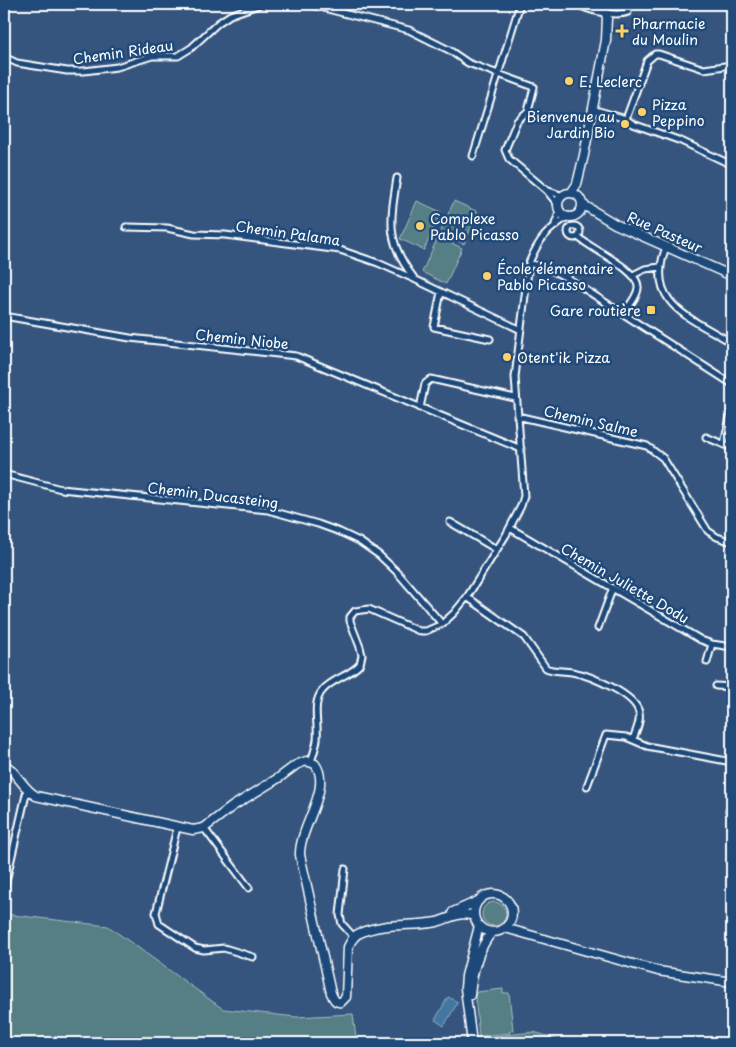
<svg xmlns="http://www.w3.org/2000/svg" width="736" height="1047" viewBox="0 0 736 1047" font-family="'Playpen Sans',sans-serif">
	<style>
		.green { fill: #547e85; stroke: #aabec2 }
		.water { fill: #4476a1; stroke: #8fadc7 }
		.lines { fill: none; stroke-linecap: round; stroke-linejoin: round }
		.street-casing { stroke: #fff; stroke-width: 9 }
		.secondary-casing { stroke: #fff; stroke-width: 11 }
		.street { stroke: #1f4a7a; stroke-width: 5 }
		.secondary { stroke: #1f4a7a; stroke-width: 8 }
		.poi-dot { fill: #ffd166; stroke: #1f4a7a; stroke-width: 2 }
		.labels { text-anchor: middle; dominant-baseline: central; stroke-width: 5; stroke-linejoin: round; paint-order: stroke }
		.poi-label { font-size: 14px; fill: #fff; stroke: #1f4a7a; text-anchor: start }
		.street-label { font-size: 14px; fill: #fff; stroke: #1f4a7a }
	</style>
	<rect width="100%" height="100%" fill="#35557e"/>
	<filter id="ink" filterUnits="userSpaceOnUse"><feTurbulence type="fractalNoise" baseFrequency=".02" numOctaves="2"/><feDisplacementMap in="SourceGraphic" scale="10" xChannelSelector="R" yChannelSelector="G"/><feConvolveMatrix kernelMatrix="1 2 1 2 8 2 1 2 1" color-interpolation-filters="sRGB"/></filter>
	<g filter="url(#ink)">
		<path class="green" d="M417,201L441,212L424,250L400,239Z
			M454,201L478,212L464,244L440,233Z
			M438,237L462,248L446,284L422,272Z
			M482 914a12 12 0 1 1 24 0a12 12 0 1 1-24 0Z
			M4,914L108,926L223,1009L296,1017L353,1014L356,1039L378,1043H4Z
			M503,989V993H509L513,1030L510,1031V1033L479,1036L475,995L477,992Z
			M534,1032L569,1043H450L458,1040Z"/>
		<path class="water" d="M448,997L458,1002L444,1026L435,1020Z"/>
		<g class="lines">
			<g class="street-casing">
				<path id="street" d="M308,4L409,30L449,50L468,63L534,87L528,111L517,121L505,150L509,159L546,190L559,206
					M578,4C588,11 616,17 628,12L631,4
					M729,4L732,5
					M4,57L17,63L67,71H84L117,67L152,56H178L191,48L218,23L230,15L261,4
					M592,109L626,119L633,124L681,141L732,165
					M626,119L647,61L655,54H659L704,69L732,65
					M473,156L520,4
					M397,178C390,222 386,242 414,278
					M549,191L563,196
					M555,224L560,210
					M568 232a6 6 0 1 1 12 0a6 6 0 1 1-12 0Z
					M126,227L167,228L194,234L225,235L340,250L378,263L414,279L521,330
					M578,237C591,249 637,269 638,286C639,295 628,307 623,314
					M666,247C644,305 692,318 732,343
					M529,263L551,270L569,279L732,384
					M633,275L645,269L660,267
					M441,292L434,327L490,339
					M4,316L130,338L296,356L521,449
					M420,408L425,384L431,379L515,398
					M517,416L647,446L663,458L708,531L717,537L732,542
					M706,437L732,448
					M724,444L732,408
					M4,474L61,489L268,510L318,524L340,532L359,541L379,555L397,572L442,624
					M450,522L496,549
					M510,528L701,640L712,644L732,647
					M467,597L524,637L546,668C554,672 563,670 572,672C589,675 636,694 639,713C641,721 636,731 633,739
					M598,628L612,590
					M707,662L712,644
					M716,686L732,687
					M311,762C313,755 316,747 317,740C319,724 311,703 323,690C333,678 350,676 360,664L362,655L360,647L350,621V617L355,611L369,609L419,631H426L442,624L454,613L467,597L506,535L521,506L524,496L515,377L529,263C539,239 547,230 569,216
					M587,786L606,735L626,737L647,746L732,762
					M729,811L732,803
					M177,828L156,913L159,924L195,948L204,950L224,948L253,957
					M204,828L249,888
					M345,869L340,915L342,924L354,937
					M4,890L27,790"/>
			</g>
			<g class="secondary-casing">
				<path id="secondary" d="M571,193L577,184L584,155L606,40L607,18L603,4
					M558 205a12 12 0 1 1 24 0a12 12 0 1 1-24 0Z
					M582,204L615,224L732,276
					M4,764C17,772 22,788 36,796L193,830L204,828L233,806L280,777L296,765L306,761L315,764C333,788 299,827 300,855L331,993C333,998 335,1003 341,1002L346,997L348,947C351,941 354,935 360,933C384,922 413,927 437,922C451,918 459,911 474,916
					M474 913a19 19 0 1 1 38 0a19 19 0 1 1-38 0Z
					M453,912L478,901
					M505,928L658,971L732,982
					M470,995C472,974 478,949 492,932
					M472,1043L465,988L466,976L479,926"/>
			</g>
			<use href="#street" class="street"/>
			<use href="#secondary" class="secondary"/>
		</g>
	</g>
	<g class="poi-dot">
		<path d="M619.5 23.5h5v5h5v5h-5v5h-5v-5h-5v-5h5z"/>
		<circle cx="569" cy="81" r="5"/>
		<circle cx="642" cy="112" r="5"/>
		<circle cx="625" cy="124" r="5"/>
		<circle cx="420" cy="226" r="5"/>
		<circle cx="487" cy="276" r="5"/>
		<rect x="646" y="305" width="10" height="10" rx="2.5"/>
		<circle cx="507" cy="357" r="5"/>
	</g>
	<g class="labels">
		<g class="poi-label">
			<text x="632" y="23">Pharmacie<tspan x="632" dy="16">du Moulin</tspan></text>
			<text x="579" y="81">E. Leclerc</text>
			<text x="652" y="104">Pizza<tspan x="652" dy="16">Peppino</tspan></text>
			<text x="615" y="116" text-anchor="end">Bienvenue au<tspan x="615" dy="16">Jardin Bio</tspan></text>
			<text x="430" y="218">Complexe<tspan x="430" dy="16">Pablo Picasso</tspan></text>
			<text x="497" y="268">École élémentaire<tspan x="497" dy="16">Pablo Picasso</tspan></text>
			<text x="641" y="310" text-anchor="end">Gare routière</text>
			<text x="517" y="357">Otent'ik Pizza</text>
		</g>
		<g class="street-label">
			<text transform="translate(123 52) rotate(-8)">Chemin Rideau</text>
			<text transform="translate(665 232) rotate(24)">Rue Pasteur</text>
			<text transform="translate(288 233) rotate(8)">Chemin Palama</text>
			<text transform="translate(242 339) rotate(6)">Chemin Niobe</text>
			<text transform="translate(591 421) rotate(13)">Chemin Salme</text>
			<text transform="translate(213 495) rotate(7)">Chemin Ducasteing</text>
			<text transform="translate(625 583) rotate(30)">Chemin Juliette Dodu</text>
		</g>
	</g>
	<rect width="736" height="1047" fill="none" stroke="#1f4a7a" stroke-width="20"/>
	<rect x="10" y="10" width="716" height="1027" fill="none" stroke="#fff" stroke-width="2" filter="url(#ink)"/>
</svg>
